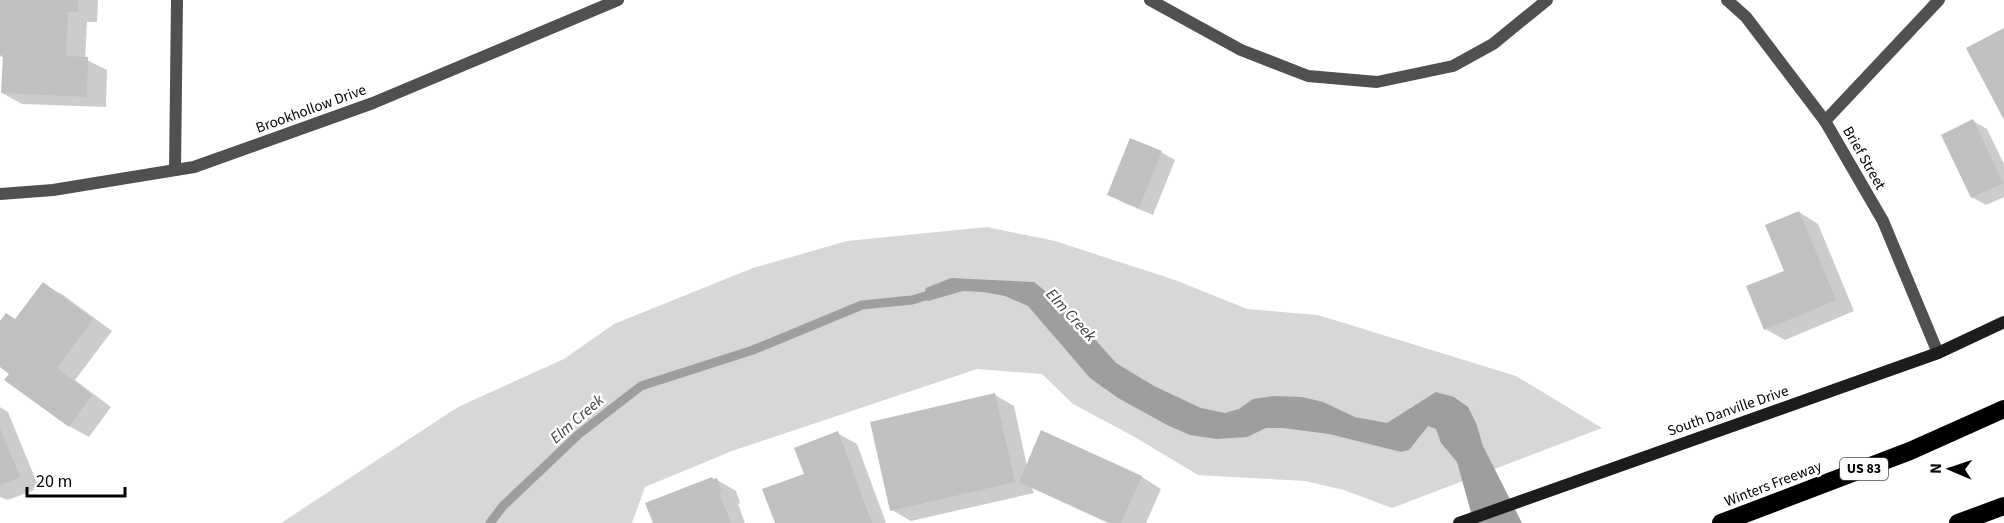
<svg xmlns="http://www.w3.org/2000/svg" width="2004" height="523" viewBox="0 0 2004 523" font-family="'Source Sans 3',sans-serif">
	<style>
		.green { fill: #d7d7d7 }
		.water { fill: #9e9e9e }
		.shadow { fill: #0003 }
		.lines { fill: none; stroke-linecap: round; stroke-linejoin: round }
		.stream { stroke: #9e9e9e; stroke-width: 9 }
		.building { fill: #c0c0c0 }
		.service { stroke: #505050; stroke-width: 12 }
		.minor { stroke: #505050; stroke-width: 12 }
		.secondary { stroke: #1d1d1d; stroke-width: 12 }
		.motorway { stroke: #000; stroke-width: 18 }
		.labels { text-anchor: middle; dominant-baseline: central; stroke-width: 5; stroke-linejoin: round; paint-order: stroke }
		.shield { fill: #fff; stroke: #4c4c4c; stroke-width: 1.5 }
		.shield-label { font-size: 14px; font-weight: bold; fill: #000 }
		.street-label { font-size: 15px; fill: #000; stroke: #fff }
		.water-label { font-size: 16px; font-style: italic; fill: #3f3f3f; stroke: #fff }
	</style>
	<rect width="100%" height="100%" fill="#fff"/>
	<path class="green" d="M987,227L1055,241L1175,280L1247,309L1318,315L1516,376L1602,428L1392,508L1344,490L1305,481L1198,475L1133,436L1073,404L1042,374L977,369L732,451L645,487L632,523H281L458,407L564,359L614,324L753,268L847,241Z"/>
	<path class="water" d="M951,278L1034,282L1070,311L1116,363L1154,386L1201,408L1225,413L1239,409L1253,399L1274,396L1302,397L1323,402L1355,417L1387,423L1436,392L1454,397L1468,407L1476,423L1483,446L1522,523H1474L1457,462L1441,443L1436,429L1428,426L1409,450L1401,452L1329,434L1283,428H1266L1247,437L1217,439L1190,435L1169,426L1118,398L1090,378L1028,306L1005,296L983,292L963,291L928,301L923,298L926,288Z"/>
	<path class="shadow" d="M0,0H98L97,22H87L85,59L107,70L106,107L22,104L2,93L4,58L0,56Z
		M1973,121L1987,129L2004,164V197L1986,205L1972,197Z
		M1161,152L1175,160L1153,215L1124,203L1109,195Z
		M1799,212L1818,224L1854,311L1785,340L1765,329L1786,271Z
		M43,284L63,295L112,331L75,380L111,407L89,437L69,426L0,365V324L16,320Z
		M995,395L1014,406L1027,466L1042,432L1142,477L1161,489L1146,523H1108L1032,488L1034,493L911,521L892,510Z
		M0,407L8,412L39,488L8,500L0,497Z
		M837,433L857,444L886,523H776L806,475Z
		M717,480L736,491L740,503L738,504L745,523H655Z"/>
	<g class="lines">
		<path class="stream" d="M490,523L503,506L579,434L641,386L753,350L862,305L912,300L932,294"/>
	</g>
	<path class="building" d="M0,0H78V12H68L66,56L88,57L87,97L1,93L3,55H0Z
		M2004,28V120L1966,48Z
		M1973,119L2003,183L1971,198L1941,135Z
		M1130,138L1162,151L1139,208L1107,195Z
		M1799,211L1836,300L1764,330L1746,286L1784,271L1765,225Z
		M43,282L93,319L57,368L92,395L69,427L4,380L9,374L0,367V321L6,313L15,319Z
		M995,393L1015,482L890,511L870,422Z
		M0,428L20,477L0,485Z
		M1041,430L1142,476L1121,523H1110L1019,482Z
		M838,431L872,523H775L762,489L804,474L794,448Z
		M712,477L713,479L717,478L722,492L719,493L731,523H653L645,503Z"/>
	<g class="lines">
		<path class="service" d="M1825,121L1939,0
			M175,170L177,0"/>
		<path class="minor" d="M1150,0L1241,50L1308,76L1377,82L1453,66L1493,44L1547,0
			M1727,0L1746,17L1825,121L1883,221L1938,353
			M0,194L53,190L194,167L373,103L618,0"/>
		<path class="secondary" d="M1459,523L1938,353L2004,322"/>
		<path class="motorway" d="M1721,523L1910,451L2004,409
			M1958,523L2004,506"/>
	</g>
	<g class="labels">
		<rect class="shield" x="1840" y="458" width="48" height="22" rx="4.5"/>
		<g class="shield-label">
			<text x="1864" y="469">US 83</text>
		</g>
		<g class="street-label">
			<text transform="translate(311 109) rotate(-20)">Brookhollow Drive</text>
			<text transform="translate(1864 158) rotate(60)">Brief Street</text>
			<text transform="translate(1728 411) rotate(-19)">South Danville Drive</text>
			<text transform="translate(1773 484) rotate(-21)">Winters Freeway</text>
		</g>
		<g class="water-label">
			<text transform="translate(1071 315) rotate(47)">Elm Creek</text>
			<text transform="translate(577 419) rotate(-41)">Elm Creek</text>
		</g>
	</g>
	<g transform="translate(1950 469) rotate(272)" stroke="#ffffff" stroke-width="4.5" paint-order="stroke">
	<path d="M0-4.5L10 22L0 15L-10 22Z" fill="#000000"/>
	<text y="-9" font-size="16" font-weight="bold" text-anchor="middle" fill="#000000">N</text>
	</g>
	<path d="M27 487v9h98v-9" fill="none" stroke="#000000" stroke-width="3"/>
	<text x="36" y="487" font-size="18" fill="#000000" stroke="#ffffff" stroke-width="4.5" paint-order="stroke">20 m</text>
</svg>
